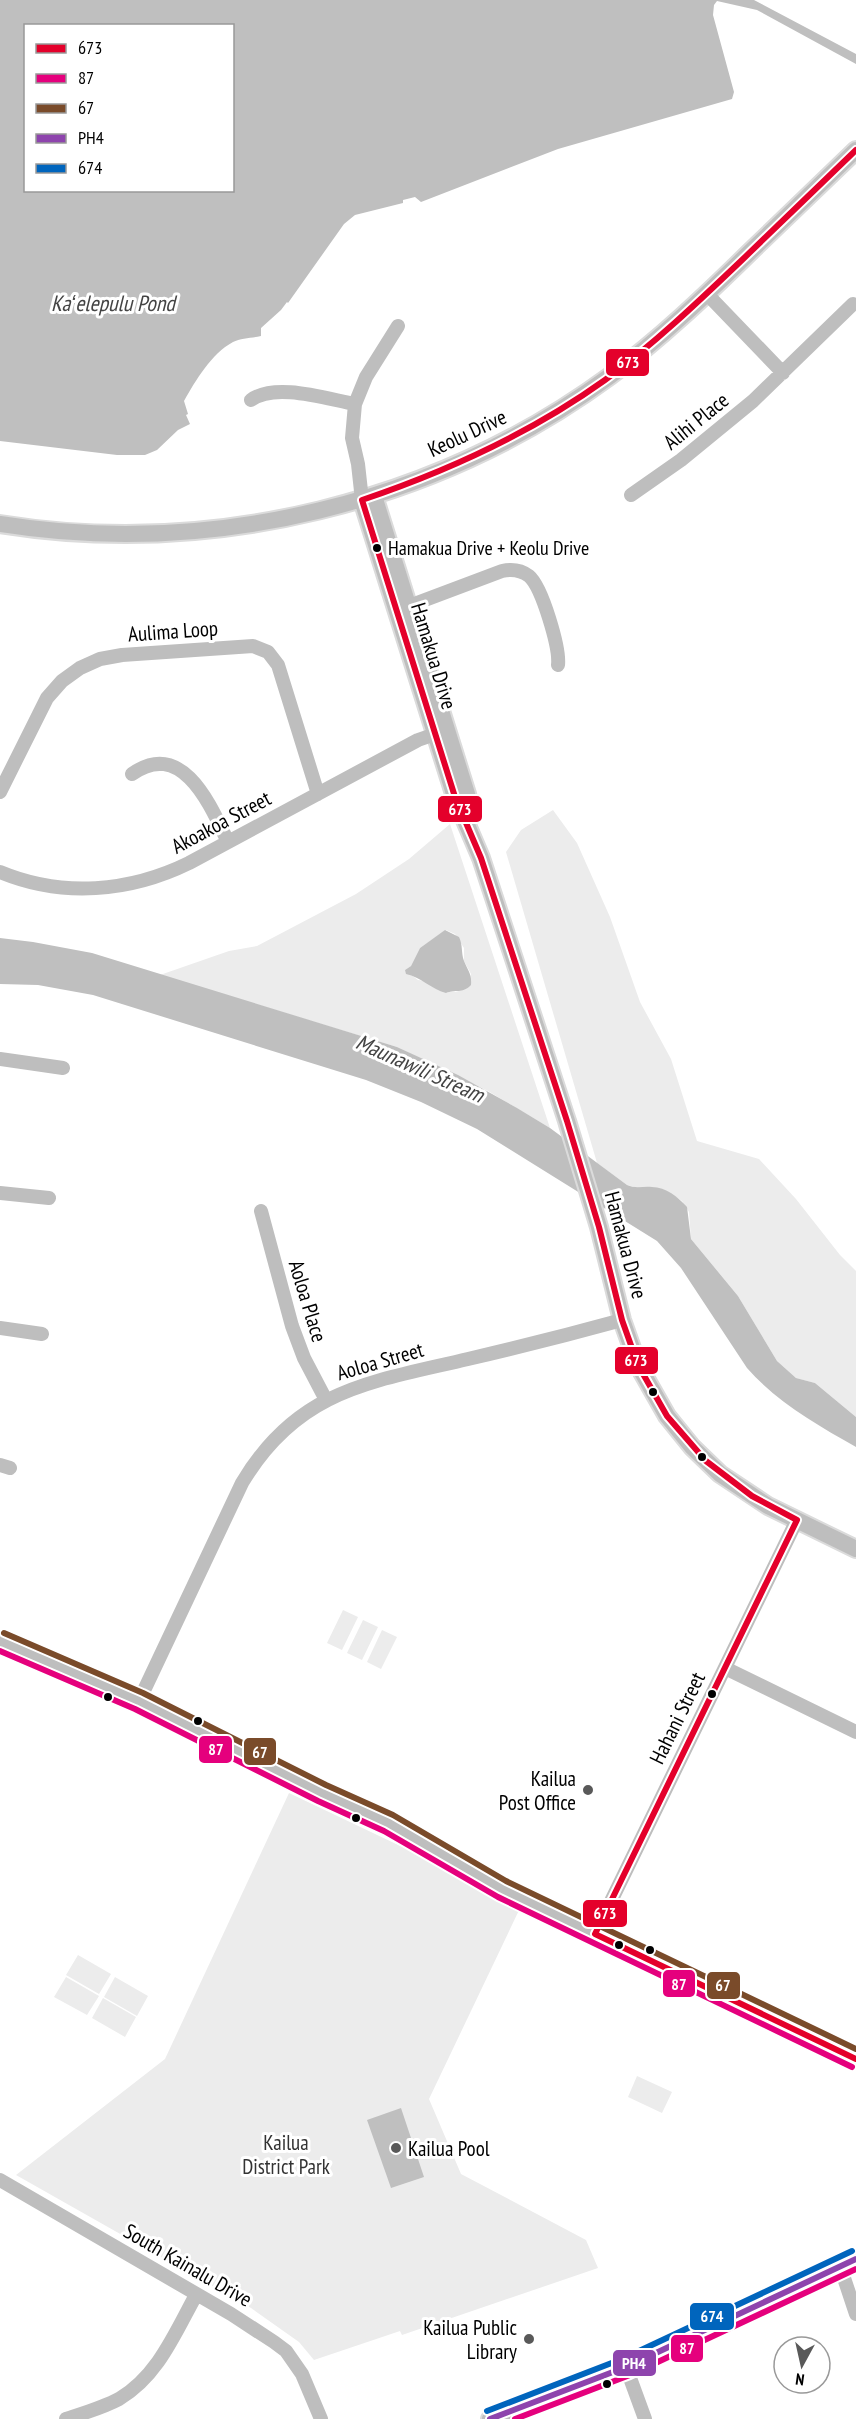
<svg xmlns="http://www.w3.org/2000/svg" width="856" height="2419" viewBox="0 0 856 2419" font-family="'PT Sans Narrow',sans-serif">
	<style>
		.green { fill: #ececec; fill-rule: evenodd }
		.water { fill: #bfbfbf; fill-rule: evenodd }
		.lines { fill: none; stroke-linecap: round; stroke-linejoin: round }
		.major-casing { stroke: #dbdbdb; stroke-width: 20 }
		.minor { stroke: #bebebe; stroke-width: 14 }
		.major { stroke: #bebebe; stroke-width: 16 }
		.bus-1-casing { stroke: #fff; stroke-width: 10 }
		.bus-2-casing { stroke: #fff; stroke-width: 10 }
		.bus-3-casing { stroke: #fff; stroke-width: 10 }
		.bus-4-casing { stroke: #fff; stroke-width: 10 }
		.bus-5-casing { stroke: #fff; stroke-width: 10 }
		.bus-1 { stroke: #e4002b; stroke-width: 6 }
		.bus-2 { stroke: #e5007d; stroke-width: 6 }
		.bus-3 { stroke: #7a4b2a; stroke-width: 6 }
		.bus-4 { stroke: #8e44ad; stroke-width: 6 }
		.bus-5 { stroke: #0065bd; stroke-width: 6 }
		.bus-dot { fill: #000; stroke: #fff; stroke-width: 2 }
		.poi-dot { fill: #595959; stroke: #fff; stroke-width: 2 }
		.labels { text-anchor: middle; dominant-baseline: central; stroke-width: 6; stroke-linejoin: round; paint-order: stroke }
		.bus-label { font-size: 20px; fill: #000; stroke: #fff; text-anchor: start }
		.street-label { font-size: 21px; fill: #000; stroke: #fff }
		.poi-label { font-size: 21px; fill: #000; stroke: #fff; text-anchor: end }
		.park-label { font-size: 21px; fill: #333; stroke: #fff }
		.water-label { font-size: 22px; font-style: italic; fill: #444; stroke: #fff }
		.line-badge { stroke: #fff; stroke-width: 2 }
		.badge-label { font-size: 16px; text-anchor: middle; font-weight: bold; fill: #fff }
	</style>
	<rect width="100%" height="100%" fill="#fff"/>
	<path class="green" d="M553,810L577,843L610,917L640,1002L671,1059L697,1141L759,1159L796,1199L840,1255L856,1271V1417L815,1383L796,1378L777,1361L738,1296L691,1239L689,1212L682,1201L670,1193L648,1187L638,1188L627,1185L597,1163L506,852L521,830Z
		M450,824L550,1128L488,1091L397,1047L160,975L229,951L257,946L356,894L409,859ZM446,930L455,934L464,948V961L471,974L467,989L455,992L430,985L427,981L418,980L405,970L411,966L420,948Z
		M343,1610L358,1617L342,1650L327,1643Z
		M363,1620L378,1627L362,1660L347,1653Z
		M382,1630L397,1637L381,1669L367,1662Z
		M289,1793L522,1904L429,2099L461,2174L586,2240L598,2268L402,2335L400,2331L314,2360L299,2342L251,2308L16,2175L165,2059Z
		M78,1955L111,1974L99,1994L66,1975Z
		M66,1977L99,1996L87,2015L54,1997Z
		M115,1977L148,1996L137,2016L104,1997Z
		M103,1998L136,2017L125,2037L92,2018Z
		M637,2076L672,2092L662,2113L628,2097Z"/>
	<path class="water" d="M0,0H754L856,54V64L757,10L717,1L714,5L713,15L734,92L732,99L558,149L421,202L415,197L403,200V203L355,215L344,224L288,303L287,302L281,310L261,328V336C252,338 241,338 233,342C211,354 196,380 184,401L188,414L186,415L190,424L178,430L157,450L145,455H117L0,441ZM26,26H232V190H26Z
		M445,930L459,937C463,945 461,953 464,961C468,971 472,974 471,985C463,994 455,989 446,993C431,989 421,977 406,974L405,970L411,966L420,948Z
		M0,938L33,942L92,953L397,1047L458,1075L517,1108L550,1128L627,1185C636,1189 643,1186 652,1187C666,1187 678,1197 687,1207L691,1239L738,1296L777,1361L796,1378L815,1383L856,1417V1447C816,1424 778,1403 747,1368L681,1268L657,1241L477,1129L421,1102L366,1080L93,995L38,985L0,984Z
		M401,2108L424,2177L391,2188L367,2120Z"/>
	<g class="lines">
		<g class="major-casing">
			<path id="major" d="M374,496L467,794L472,816
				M362,500L455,797L481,858L567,1121L599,1227L622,1320L638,1365L667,1416L692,1447L720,1474L768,1506L856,1549
				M0,524C212,558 437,503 610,376C660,339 705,296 750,252C785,218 821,184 856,150
				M490,2419L626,2367L856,2259"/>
		</g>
		<path class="minor" d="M707,294L783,373
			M251,400C275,382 327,399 355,404
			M631,495L681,460L753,401L853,304
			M362,500L358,464L352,438L355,404L366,377L398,326
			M401,609L502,571C511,569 521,570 529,576C542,587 560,648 558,665
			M132,774C183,738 211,807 228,842
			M0,792L47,698L62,681L80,668L100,659L122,655L253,646L268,652L278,665L318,794
			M0,872C62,898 130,892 189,863L418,740L444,731
			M0,1059L63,1068
			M0,1193L49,1198
			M261,1211L292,1326L304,1358L326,1400
			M0,1328L42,1334
			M0,1465L10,1468
			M0,1641L139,1701L322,1793L388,1823L502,1889L856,2059
			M725,1668L856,1732
			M139,1701L242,1483C298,1389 371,1382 468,1359C520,1347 571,1334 622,1320
			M595,1934L797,1520
			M0,2180L231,2314L274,2342L286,2351L302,2374L321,2419
			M840,2266L856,2314
			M626,2367L645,2419
			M66,2419C84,2413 102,2408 119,2399C158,2376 175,2333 196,2295"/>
		<use href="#major" class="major"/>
		<g class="bus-1-casing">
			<path id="bus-1" d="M856,150C818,187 780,223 742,260C698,302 654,344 605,380C531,433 448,471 362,500L455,797L481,858L567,1121L599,1227L622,1320L638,1365L667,1416L706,1461L752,1496L797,1520L595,1934L856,2059"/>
		</g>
		<g class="bus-2-casing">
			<path id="bus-2" d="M0,1651L135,1709L318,1801L384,1831L498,1897L852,2067
				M515,2419L630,2375L856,2269"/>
		</g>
		<g class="bus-3-casing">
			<path id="bus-3" d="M4,1633L143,1693L326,1785L393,1815L506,1881L856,2049"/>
		</g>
		<g class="bus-4-casing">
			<path id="bus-4" d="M490,2419L626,2367L856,2259"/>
		</g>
		<g class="bus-5-casing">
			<path id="bus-5" d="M487,2411L622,2359L852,2251"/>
		</g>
		<use href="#bus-1" class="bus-1"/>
		<use href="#bus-2" class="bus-2"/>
		<use href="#bus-3" class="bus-3"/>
		<use href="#bus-4" class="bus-4"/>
		<use href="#bus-5" class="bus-5"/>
	</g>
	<g class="bus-dot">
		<circle cx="377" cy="548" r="5"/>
		<circle cx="653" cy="1392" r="5"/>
		<circle cx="702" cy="1457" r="5"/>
		<circle cx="712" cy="1694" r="5"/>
		<circle cx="108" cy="1697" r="5"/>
		<circle cx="198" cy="1721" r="5"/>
		<circle cx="356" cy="1818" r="5"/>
		<circle cx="619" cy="1945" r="5"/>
		<circle cx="650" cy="1950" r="5"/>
		<circle cx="607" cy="2384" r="5"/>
	</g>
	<g class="poi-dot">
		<circle cx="588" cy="1790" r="6"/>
		<circle cx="396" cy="2148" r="6"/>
		<circle cx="529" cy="2339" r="6"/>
	</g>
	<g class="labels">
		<g class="bus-label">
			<text x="388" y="548">Hamakua Drive + Keolu Drive</text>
		</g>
		<g class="street-label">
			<text transform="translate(696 421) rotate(-39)">Alihi Place</text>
			<text transform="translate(467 433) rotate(-25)">Keolu Drive</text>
			<text transform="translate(173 631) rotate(-4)">Aulima Loop</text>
			<text transform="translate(434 656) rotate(73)">Hamakua Drive</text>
			<text transform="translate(221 822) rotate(-28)">Akoakoa Street</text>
			<text transform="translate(626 1245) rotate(75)">Hamakua Drive</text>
			<text transform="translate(308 1301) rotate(73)">Aoloa Place</text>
			<text transform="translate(380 1361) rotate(-16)">Aoloa Street</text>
			<text transform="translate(677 1718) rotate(-64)">Hahani Street</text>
			<text transform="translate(188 2265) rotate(30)">South Kainalu Drive</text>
		</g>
		<g class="poi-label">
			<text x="576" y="1778">Kailua<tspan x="576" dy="24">Post Office</tspan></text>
			<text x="408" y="2148" text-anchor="start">Kailua Pool</text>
			<text x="517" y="2327">Kailua Public<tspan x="517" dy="24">Library</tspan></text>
		</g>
		<g class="park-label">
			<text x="286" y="2142">Kailua<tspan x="286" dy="24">District Park</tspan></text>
		</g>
		<g class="water-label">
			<text x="113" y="303">Kaʻelepulu Pond</text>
			<text transform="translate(420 1068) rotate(24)">Maunawili Stream</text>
		</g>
	</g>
	<g class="line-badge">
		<rect x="605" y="348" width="45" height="29" rx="6" fill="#e4002b"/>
		<rect x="437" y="795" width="46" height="28" rx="6" fill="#e4002b"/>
		<rect x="614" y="1346" width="45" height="29" rx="6" fill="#e4002b"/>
		<rect x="198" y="1735" width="35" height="29" rx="6" fill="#e5007d"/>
		<rect x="243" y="1737" width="34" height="29" rx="6" fill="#7a4b2a"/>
		<rect x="582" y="1899" width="46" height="29" rx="6" fill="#e4002b"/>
		<rect x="662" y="1969" width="34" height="29" rx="6" fill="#e5007d"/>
		<rect x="706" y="1971" width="35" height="29" rx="6" fill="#7a4b2a"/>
		<rect x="689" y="2302" width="46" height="29" rx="6" fill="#0065bd"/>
		<rect x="670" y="2334" width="34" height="29" rx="6" fill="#e5007d"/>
		<rect x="612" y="2349" width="45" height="28" rx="6" fill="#8e44ad"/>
	</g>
	<g class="badge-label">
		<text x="628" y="368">673</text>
		<text x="460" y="815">673</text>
		<text x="636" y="1366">673</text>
		<text x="216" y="1755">87</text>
		<text x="260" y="1758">67</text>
		<text x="605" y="1919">673</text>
		<text x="679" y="1990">87</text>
		<text x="723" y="1991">67</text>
		<text x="712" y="2322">674</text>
		<text x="687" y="2354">87</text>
		<text x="634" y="2369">PH4</text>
	</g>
	<rect x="24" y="24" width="210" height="168" fill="#ffffff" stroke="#999999" stroke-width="1.5"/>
	<rect x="36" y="44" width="30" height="9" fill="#e4002b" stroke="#999999" stroke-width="1.5"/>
	<text x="78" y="54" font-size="18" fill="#000000">673</text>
	<rect x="36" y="74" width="30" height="9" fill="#e5007d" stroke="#999999" stroke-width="1.5"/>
	<text x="78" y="84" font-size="18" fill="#000000">87</text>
	<rect x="36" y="104" width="30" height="9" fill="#7a4b2a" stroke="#999999" stroke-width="1.5"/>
	<text x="78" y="114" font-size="18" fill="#000000">67</text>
	<rect x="36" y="134" width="30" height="9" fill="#8e44ad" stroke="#999999" stroke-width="1.5"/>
	<text x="78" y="144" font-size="18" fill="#000000">PH4</text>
	<rect x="36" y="164" width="30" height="9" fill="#0065bd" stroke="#999999" stroke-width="1.5"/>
	<text x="78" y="174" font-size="18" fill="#000000">674</text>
	<g transform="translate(802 2365) rotate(188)"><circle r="28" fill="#ffffff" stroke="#999999" stroke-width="1.5"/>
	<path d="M0-4.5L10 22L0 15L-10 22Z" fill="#595959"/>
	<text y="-9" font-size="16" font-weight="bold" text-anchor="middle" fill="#000000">N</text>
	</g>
</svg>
